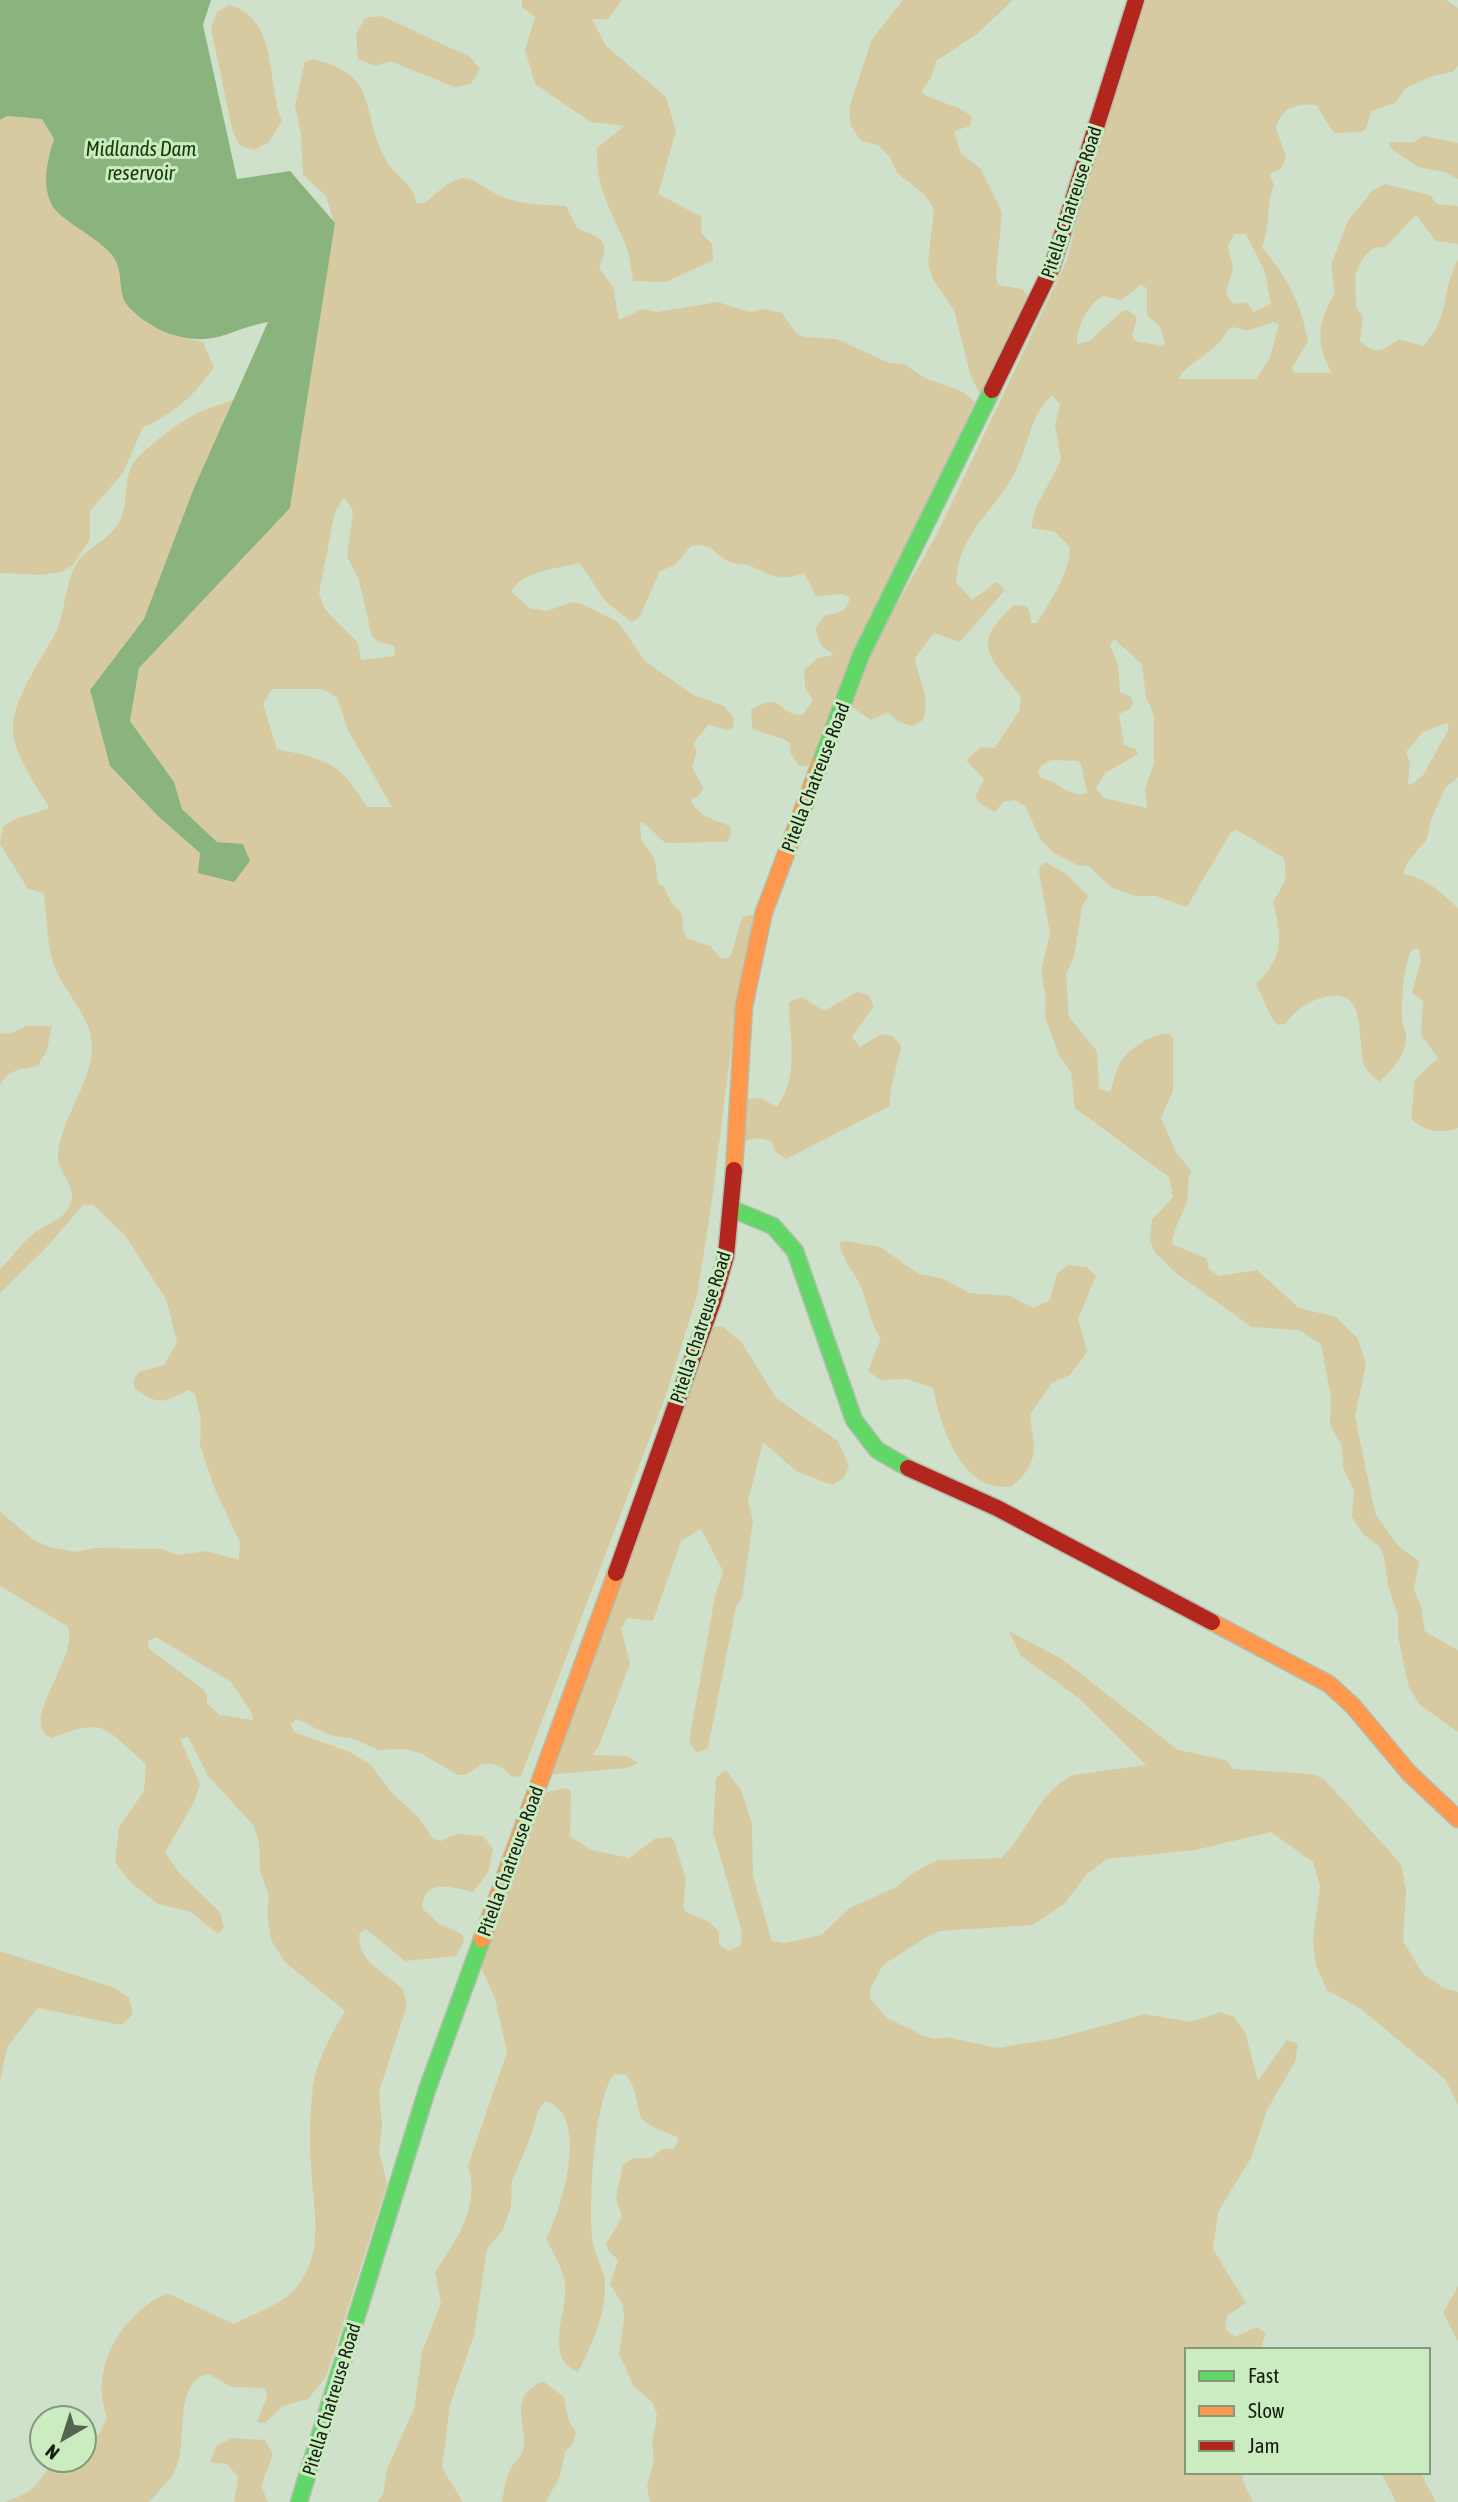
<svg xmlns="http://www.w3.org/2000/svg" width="1458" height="2502" viewBox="0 0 1458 2502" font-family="'Asap Condensed',sans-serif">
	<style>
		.green { fill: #d7caa0; fill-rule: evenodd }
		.water { fill: #8ab37d }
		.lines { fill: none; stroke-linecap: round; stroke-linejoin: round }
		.fast-casing { stroke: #b2bfae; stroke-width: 19 }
		.slow-casing { stroke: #b2bfae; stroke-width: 19 }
		.jam-casing { stroke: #b2bfae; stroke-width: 19 }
		.fast { stroke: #63d668; stroke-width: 16 }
		.slow { stroke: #ff974d; stroke-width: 16 }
		.jam { stroke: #b3261e; stroke-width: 16 }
		.labels { text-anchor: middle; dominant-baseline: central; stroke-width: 6; stroke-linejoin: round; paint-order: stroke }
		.street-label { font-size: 19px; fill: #152011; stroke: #cbebc1 }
		.water-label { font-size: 21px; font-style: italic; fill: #183a0a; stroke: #cbebc1 }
	</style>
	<rect width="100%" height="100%" fill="#d0e1cb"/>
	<path class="green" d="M522,0H622L608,19H592L606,46L666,97L676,131L658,194L702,217L701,233L712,244L713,260L666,282L633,281C631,268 630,254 625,243C610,208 596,188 597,148L624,126L591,122L535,84L525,50L535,17L522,7Z
		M903,0H1013L978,33L936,61L931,78L921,92C938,104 957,103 972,117L970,126L954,131L961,154L980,168L1002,212L996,276L998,285L1022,289L1029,297L985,392H979L971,377L954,310L934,281L928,264L934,209L925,195L897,173L890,157L878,145L861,141L851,126L849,108L872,39Z
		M1141,0H1446L1458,8V66L1452,72L1432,76L1406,88L1395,103L1371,111L1366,129L1360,132L1334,133L1316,105C1297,104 1282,106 1276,128L1286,157L1281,169L1269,174L1274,185C1266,204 1271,226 1262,247C1288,280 1300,300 1308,341L1292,368L1294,373H1332C1315,343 1317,322 1335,293L1331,265L1348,221L1373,190L1385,184L1430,195L1437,204L1458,206V244L1436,241L1416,215L1385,247L1373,248L1363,258L1355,275L1356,306L1363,318L1360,341C1376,356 1382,351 1399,339L1423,346C1450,319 1442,287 1458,260V777L1445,788L1431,820L1427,839L1407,863L1403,874C1426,878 1441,892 1458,908V1128C1439,1134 1427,1132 1411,1119L1415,1079L1438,1058L1421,1035L1423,1001L1412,993L1421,961L1419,949H1412C1402,972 1402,994 1402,1020C1402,1025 1406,1030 1406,1036C1406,1056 1393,1069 1379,1082C1374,1077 1366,1071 1364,1065C1356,1040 1369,986 1325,997C1306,1002 1297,1009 1285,1024L1278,1025L1273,1020L1256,984C1284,958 1282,937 1273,902L1286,879L1284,858L1237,830L1231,832L1187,907L1156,896H1136L1112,888L1088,866L1077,865L1054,853L1040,839L1026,807L1015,800L1003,802L995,812L979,803L975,797L984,779L966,760L981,747L995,748L1019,711L1021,697C991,657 968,646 1014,605L1026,606L1030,611L1031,623H1037C1051,600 1069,575 1070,547L1055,532L1031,528L1036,508L1061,460L1055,425L1060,405L1052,395C1031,413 1029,444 1017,468C997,511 959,530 956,582L972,600L997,582L1005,590L960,642L934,633L915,658C919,685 931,692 923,720L912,726L899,722L888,712L871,720L850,706L867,656L937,534L1067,260L1098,136ZM1235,234H1246L1265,272L1271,304L1254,312L1247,302L1233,304L1226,293L1233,269L1228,245ZM1142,284L1147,289V315L1161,328L1165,343L1160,346L1136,341L1132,336L1137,318L1128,310L1123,311L1089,341L1077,344C1076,328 1088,304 1103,296L1121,300ZM1273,322L1279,324L1270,358L1256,379H1178C1187,364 1205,357 1218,344C1225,338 1225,331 1233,327L1247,331ZM1114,639L1142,664L1146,697L1154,716V763L1145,789L1147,808L1104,798L1096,789L1105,773L1138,754L1136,749L1124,745L1119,714L1130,709L1133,703L1131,697L1120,692L1118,665L1110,645ZM1447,723L1449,728L1424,774L1411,785L1408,783L1410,764L1406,752L1423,732ZM1051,760L1078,761L1081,764L1087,793C1069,798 1058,781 1041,778L1038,773L1041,766Z
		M229,5C279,17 266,84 282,121L269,142L254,150L239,145L232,129L211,28L217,12Z
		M382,16L470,57L480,69L471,84L455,87L390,61L375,66L358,59L356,34L365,18Z
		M313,59C382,76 359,112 386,160C394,175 415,185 416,203H425C477,156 465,188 516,201C532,205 550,205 566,206L577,228C603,239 611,240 599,268L613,287L619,320L642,309L657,312L718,302L749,312L765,309L782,313L796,333L804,337L837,339L889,363L904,364L925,378L963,392L975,402L875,611L817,752L808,766H799L790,752L791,744C780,735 765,735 752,728L751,710C784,689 775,714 802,715L813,701L805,687L804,670L818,658L834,655L821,645L815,629L825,615C839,613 847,612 850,597L842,594L816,596L804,573C776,584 771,573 747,565C741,563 735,564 730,562C715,556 713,542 691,546L675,565L660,571L639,618L631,622L605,601L580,563C559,568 521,571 511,592L530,608L547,611L572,602L580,603L618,622L645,661L693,695L724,706L734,719L733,728L725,730L709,724L693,744L697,751L692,767L703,788L699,796L691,799C696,816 715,820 730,826L731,834L727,842L666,843C656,837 651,825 640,822L641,839L655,860L658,883L664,887L671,902L682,914L683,930L687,938L710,946L721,958H729C737,943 736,928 744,916L756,914L737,1002L712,1200L697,1296L665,1398L521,1776L513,1777L500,1766L491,1764H482L467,1774L458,1775L420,1753L404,1749L378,1750L354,1739L329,1735L297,1719L291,1724L294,1732L350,1752L371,1765L390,1791L419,1818L433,1839L441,1841L457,1834L483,1836L493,1849L488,1873L473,1892C452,1887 424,1877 422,1908L439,1924L462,1934L464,1942L456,1956L405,1961L366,1929L359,1934L361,1950L370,1963L403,1989L407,2005L379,2092L382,2126L379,2151L387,2184L326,2377L308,2399L283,2406L265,2423L257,2422L267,2396L265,2388L231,2387L209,2374L200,2376C174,2396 188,2439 176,2468C172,2480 157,2492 149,2502H5C15,2498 27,2494 35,2486C57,2461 45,2460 84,2460V2449L100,2433L107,2417C88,2368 122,2314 167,2293L234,2324C251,2315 277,2306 291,2293C327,2257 313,2210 311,2165C309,2143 310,2118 312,2095C314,2065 330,2036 345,2011L285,1962L271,1940L267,1914L269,1896L260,1871L259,1843L254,1826L208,1776L188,1737L180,1739L200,1784L195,1800L165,1852L179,1873L220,1912L224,1928L218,1934L191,1912L158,1904L130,1882L115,1862L119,1827L144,1791L146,1764C103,1728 108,1716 51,1738C16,1722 82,1656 67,1626L0,1586V1512L34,1540L50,1547L76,1552L95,1548L162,1549L177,1555L207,1551L239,1560L240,1543L214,1487L200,1445L201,1420L195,1394L188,1390C160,1404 159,1405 134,1388V1379L139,1372L164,1365L177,1342L166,1299L124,1234L93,1205H83L45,1249L0,1293V1269C12,1258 21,1243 33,1234C46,1223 62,1222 70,1205C79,1187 57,1173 58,1156C60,1115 97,1079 91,1038C89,1017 64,990 55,968C46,946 47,916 44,893L28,889L0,844L3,827C19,814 31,816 49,808C37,785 15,758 13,731C11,701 41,660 55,634C66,613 63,587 77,563C86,548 106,541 116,527C132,507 119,476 138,457C155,441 177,423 198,413C209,407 221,405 233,400L144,619L90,690L110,766L159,817L200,853L243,844L217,842L182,809L174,782L130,721L139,668L290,508L334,224L326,196L303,175L301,133L295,106L305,62ZM344,497L353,511L347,557L359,580L372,637L379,642L395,646L394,656L361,660L358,643L324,608L319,593L335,512ZM272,689H322L337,697L348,730L392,807H367C339,761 327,760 277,749L263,704ZM156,1637L231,1682L252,1713L253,1720L220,1715L207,1704V1695L203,1689L149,1649L148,1641Z
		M7,116L42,119L54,139L48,160L54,209C75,223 113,242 120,269C123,277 121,288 122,297L166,333L203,342L214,367C196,394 173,415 143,427L123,473L90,511V540L72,566L60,572L41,575L0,573V120Z
		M1424,136L1458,143V179L1444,172L1418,167L1390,148L1389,142H1413Z
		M1045,862L1066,874L1088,896L1082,907L1074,957L1066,974L1069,1017L1097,1051L1099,1089L1110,1092C1114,1082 1116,1068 1122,1060C1131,1047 1155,1031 1170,1034L1173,1039V1091L1161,1118L1176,1152L1191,1171C1186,1183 1190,1194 1186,1205C1180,1219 1174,1228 1172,1244L1207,1259L1209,1269L1219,1276L1257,1270L1299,1308L1336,1317L1358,1339L1366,1364L1355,1416L1375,1513L1398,1546L1419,1561L1414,1590L1421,1606L1425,1632L1458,1650V1732L1420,1705L1409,1688L1398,1636V1616L1388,1585L1384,1557L1379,1546L1363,1534L1352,1517L1354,1491L1343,1467L1342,1447L1330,1424L1331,1397L1321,1344L1299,1330L1252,1327L1172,1270L1154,1251L1150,1239L1152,1220L1173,1197L1169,1177L1075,1108L1071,1072L1059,1055L1045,1017L1046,998L1041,972L1050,933L1039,872L1040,866Z
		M857,992L868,995L874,1006L852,1037L860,1047L881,1034L893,1036L901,1046C897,1070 890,1081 890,1106L786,1159L776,1152L771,1141L758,1138L744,1141L741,1117L748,1099L760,1098L777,1107C800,1075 789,1039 789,1002L802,997L824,1011Z
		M26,1026H52L47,1050L38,1066C21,1069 9,1069 0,1085V1033L9,1034Z
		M845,1241L880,1247L919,1274L941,1278L970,1293L1010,1296L1033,1308L1050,1300L1057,1274L1068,1265L1087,1267L1096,1276L1078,1319L1087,1352L1070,1375L1052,1383L1030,1415C1034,1448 1041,1462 1012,1486C961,1494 941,1427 933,1388L907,1379L880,1380L868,1371L881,1338C870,1323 868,1306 862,1289C854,1271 845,1265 839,1243Z
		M722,1326L742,1343L776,1398L838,1441L849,1466L844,1478L832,1485L796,1471L763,1442L748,1501L753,1521L742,1597L736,1607L708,1748L697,1753L689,1742L715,1596L723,1571L701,1529L681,1541L653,1621L628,1618L621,1628L630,1664L599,1746L592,1755L627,1756L638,1763L627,1768L546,1775L708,1327Z
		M1009,1631L1062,1659L1178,1750L1226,1760L1233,1769L1312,1774L1324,1779L1401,1864L1406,1890L1403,1941L1423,1974L1444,1988L1458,1992V2105L1445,2079L1361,2009L1327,1990L1316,1966L1313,1940L1320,1886L1313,1862L1271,1832L1195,1850L1107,1859L1087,1874L1065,1903L1033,1925L939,1931L923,1939L883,1965L871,1987L870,1999L887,2018L922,2035L933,2039L946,2037L997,2048L1058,2038L1145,2014L1191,2022L1221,2012L1234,2017L1245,2032L1258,2081L1287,2040L1298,2044L1295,2062L1267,2110L1251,2158L1218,2212L1213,2249L1246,2303L1227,2316L1225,2329L1235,2337L1257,2327L1266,2333L1260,2350H1187V2472H1243V2481L1253,2502H650L647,2487L654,2461L652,2442L657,2415L653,2403L633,2385L619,2353L624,2319L623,2305L610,2284L618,2260L608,2250L606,2244L622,2217L616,2198L623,2165L633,2158H651L662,2149H674L679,2138C669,2133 652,2128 644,2121C635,2113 640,2092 626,2075L614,2074C593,2102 589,2202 592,2238C594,2255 605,2269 605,2285C606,2314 591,2347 578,2372C542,2356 568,2314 565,2284C563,2268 553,2253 546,2239C562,2209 591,2113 545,2101L538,2111L531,2136L512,2181L511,2206L503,2230L487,2249L474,2335L450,2405L442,2468L463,2502H377L383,2495L387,2469L414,2409L422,2352L441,2303L435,2272C456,2242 481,2205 468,2166L507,2052L495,1998L481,1968L536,1794L567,1788L571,1792L570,1836L591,1850L629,1858L656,1838L669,1837L674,1840L686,1880L683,1907L686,1912L709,1922L719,1932V1944L729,1951L741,1945L742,1932L713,1832L716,1778L726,1770L741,1790L752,1824L753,1876L772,1941L784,1943L821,1935L850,1908L896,1887L913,1873L938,1860L1001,1858C1029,1832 1037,1793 1073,1775L1146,1765L1081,1700L1020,1655Z
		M0,1951L115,1988L129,1998L133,2014L121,2025L38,2008L7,2047L0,2081Z
		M1458,2286V2341L1443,2313Z
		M543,2381L564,2397L569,2421L576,2432L573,2443L565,2452L560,2476L546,2502H502C504,2492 505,2479 510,2470C513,2462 523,2456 524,2447C526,2419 508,2397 543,2381Z
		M232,2438L265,2440L273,2454L261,2486L268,2502H234L238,2477L227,2464L210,2462L217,2445Z
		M1381,2472H1420L1436,2502H1396Z"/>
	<path class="water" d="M0,0H211L203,25L237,179L290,171L335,223L290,508L139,668L130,721L174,782L182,809L217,842L243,844L250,861L234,882L198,873L200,853L159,817L110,766L90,690L144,619L194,488L268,322C226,330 216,348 170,334C155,329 124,310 122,294C119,278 122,267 111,254C98,238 60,219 53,207C41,186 47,161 54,139L42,119L7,116L0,120Z"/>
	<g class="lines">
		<g class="fast-casing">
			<path id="fast" d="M820,764L861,655L992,390
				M732,1209L773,1226L795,1251L854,1420L877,1450L908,1468
				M299,2502L427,2090L482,1939"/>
		</g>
		<g class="slow-casing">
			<path id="slow" d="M734,1170L744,1006L764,912L820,764
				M1212,1622L1329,1684L1353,1706L1409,1773L1458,1819
				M482,1939L616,1573"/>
		</g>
		<g class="jam-casing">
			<path id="jam" d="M992,390L1052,267L1136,0
				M908,1468L997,1508L1212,1622
				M616,1573L713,1301L726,1256L734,1170"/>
		</g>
		<use href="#fast" class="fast"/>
		<use href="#slow" class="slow"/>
		<use href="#jam" class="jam"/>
	</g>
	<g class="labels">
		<g class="street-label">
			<text transform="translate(1071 202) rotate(-72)">Pitella Chatreuse Road</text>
			<text transform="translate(815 777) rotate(-69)">Pitella Chatreuse Road</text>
			<text transform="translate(700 1327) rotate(-72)">Pitella Chatreuse Road</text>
			<text transform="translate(510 1861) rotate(-70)">Pitella Chatreuse Road</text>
			<text transform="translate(331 2399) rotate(-73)">Pitella Chatreuse Road</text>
		</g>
		<g class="water-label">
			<text x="141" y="148">Midlands Dam<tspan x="141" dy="24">reservoir</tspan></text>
		</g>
	</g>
	<rect x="1185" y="2348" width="245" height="126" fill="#cbebc1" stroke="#829a7b" stroke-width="2"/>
	<rect x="1199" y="2371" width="35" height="10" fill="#63d668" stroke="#829a7b" stroke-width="2"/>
	<text x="1248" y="2383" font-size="21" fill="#152011">Fast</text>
	<rect x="1199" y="2406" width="35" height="10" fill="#ff974d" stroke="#829a7b" stroke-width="2"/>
	<text x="1248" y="2418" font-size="21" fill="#152011">Slow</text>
	<rect x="1199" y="2441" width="35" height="10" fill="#b3261e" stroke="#829a7b" stroke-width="2"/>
	<text x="1248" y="2453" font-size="21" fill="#152011">Jam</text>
	<g transform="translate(63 2439) rotate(219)"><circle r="33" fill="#cbebc1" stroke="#829a7b" stroke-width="2"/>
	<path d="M0-5L12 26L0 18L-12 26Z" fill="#566452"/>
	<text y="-10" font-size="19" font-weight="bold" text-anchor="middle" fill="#152011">N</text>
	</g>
</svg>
